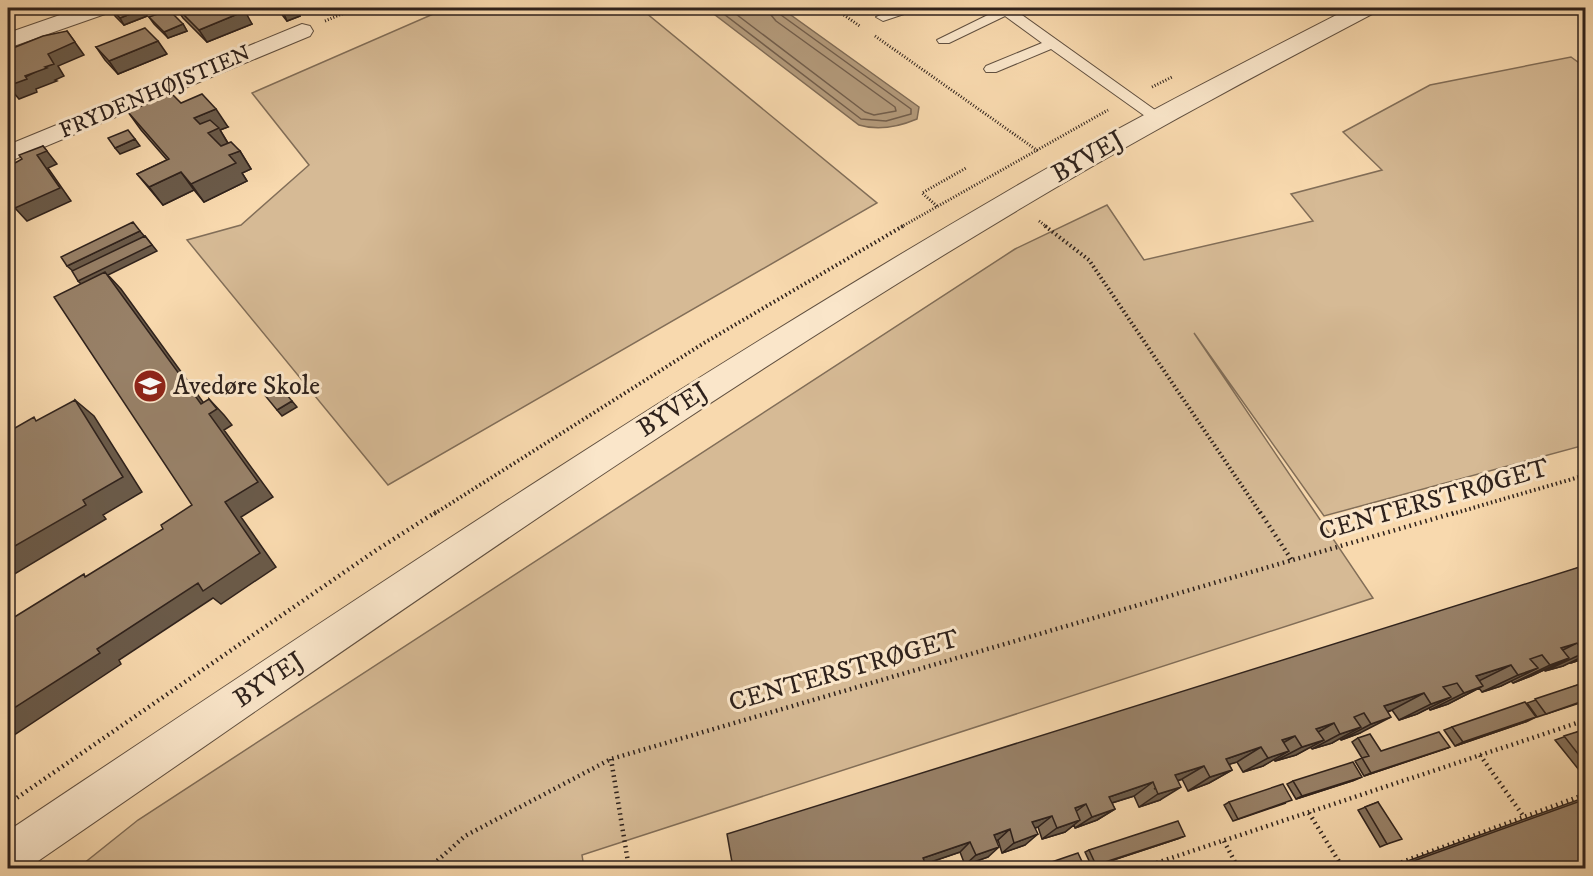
<svg xmlns="http://www.w3.org/2000/svg" width="1593" height="876" viewBox="0 0 1593 876" font-family="'IM FELL DW Pica',serif">
	<style>
		.green { fill: #d6ba95; stroke: #826e58; stroke-width: 1.5 }
		.water { fill: #b49b7c; stroke: #7f6b56; stroke-width: 1.5 }
		.lines { fill: none; stroke-linecap: round; stroke-linejoin: round }
		.shore { stroke: #725e4c; stroke-width: 1.5 }
		.service-casing { stroke: #615040; stroke-width: 2 }
		.minor-casing { stroke: #615040; stroke-width: 2 }
		.tertiary-casing { stroke: #615040; stroke-width: 2 }
		.path-far2 { stroke: #2f221c; stroke-width: 3; stroke-dasharray: 1 2; stroke-linecap: butt }
		.path-far1 { stroke: #2f221c; stroke-width: 4; stroke-dasharray: 1.5 3; stroke-linecap: butt }
		.path { stroke: #2f221c; stroke-width: 4.5; stroke-dasharray: 1.5 4; stroke-linecap: butt }
		.service { fill: #fae6ca; fill-rule: evenodd }
		.minor { fill: #fae6ca; fill-rule: evenodd }
		.tertiary { fill: #fae6ca; fill-rule: evenodd }
		.wall { fill: #836f59; stroke: #2f221c; stroke-width: 1.5 }
		.shaded-wall { fill: #6a5a49; stroke: #2f221c; stroke-width: 1.5 }
		.building { fill: #988168; stroke: #2f221c; stroke-width: 1.5 }
		.labels { text-anchor: middle; dominant-baseline: central; stroke-width: 6; stroke-linejoin: round; paint-order: stroke }
		.far-street-label { font-size: 22px; fill: #2f221c; stroke: #fae6ca }
		.street-label { font-size: 26px; fill: #2f221c; stroke: #fae6ca }
		.poi-label { font-size: 26px; fill: #2f221c; stroke: #fae6ca; text-anchor: start }
	</style>
	<rect width="100%" height="100%" fill="#f8d9ae"/>
	<filter id="stains"><feTurbulence type="fractalNoise" baseFrequency=".00333" numOctaves="4"/><feColorMatrix values="0 0 0 0 .2 0 0 0 0 .09 0 0 0 0 .02 0 0 0 .5 -.17"/></filter>
	<radialGradient id="worn" r=".72"><stop offset=".6" stop-color="#630" stop-opacity="0"/><stop offset="1" stop-color="#630" stop-opacity=".3"/></radialGradient>
	<path class="green" d="M447,8H640L877,203L388,485L187,240L241,225L309,165L252,93Z
		M1571,57L1586,68L1585,445L1324,516L1194,333L1373,598L582,855L584,868H78L138,820L1015,249L1107,205L1144,260L1313,221L1291,194L1382,170L1343,132L1430,85Z"/>
	<path class="water" d="M706,8H781L919,107L917,119C898,127 878,131 859,125Z"/>
	<g class="lines">
		<path class="shore" d="M716,8L861,119L886,121L911,114V109L781,15L778,8
			M728,8L865,112L874,115L896,111L895,107L776,21L771,15L770,8"/>
		<g class="service-casing">
			<path id="service" d="M897,8H915L913,11L883,21L876,17Z
				M996,8H1012L1162,115L1164,118L1162,121H1152L1051,49L996,72H986L984,69L986,66L1042,43L1005,16L949,43H939L937,40L998,10Z"/>
		</g>
		<g class="minor-casing">
			<path id="minor" d="M80,8H111L108,13L8,48V33Z
				M302,24L310,26L313,31L310,36L8,162V145Z"/>
		</g>
		<g class="tertiary-casing">
			<path id="tertiary" d="M1350,8H1377L1374,13C1256,75 1138,138 1023,207C681,411 356,643 28,868H8V831C335,613 661,393 1001,195C1115,128 1233,68 1350,8Z"/>
		</g>
		<path class="path-far2" d="M834,8L861,27
			M325,21L356,8
			M875,36L1038,151
			M1152,87L1172,77
			M937,206L922,193L966,168
			M1039,221L1047,227
			M901,227L1108,110"/>
		<path class="path-far1" d="M1045,226L1089,260L1261,514
			M434,514L704,343L903,226
			M1452,514L1586,475"/>
		<path class="path" d="M1260,512L1293,562
			M1480,755L1524,817
			M611,759L629,868
			M8,804L375,551L436,512
			M1309,813L1343,868
			M1224,841L1238,868
			M429,868L465,836L611,759L1457,512
			M1141,868L1586,720
			M1386,868L1586,794"/>
		<use href="#service" class="service"/>
		<use href="#minor" class="minor"/>
		<use href="#tertiary" class="tertiary"/>
	</g>
	<path class="wall" d="M176,8H240L252,24L207,42L183,18Z
		M863,8H884L870,13Z
		M111,9H143L147,16L124,25L115,16Z
		M297,9L300,16L287,21L283,16L279,10Z
		M149,17L183,24L187,31L168,38L154,24Z
		M96,47L167,54L118,74L105,60Z
		M181,103L228,127L220,130L228,143L240,151L251,169L242,173L247,181L204,202L194,190L163,205L137,174L167,160L141,130L128,112Z
		M1586,565V658L1571,663V662L1563,666L1545,671L1544,670L1531,676L1513,683L1511,681L1501,686L1482,692L1479,688L1448,704L1430,710L1429,708L1417,714L1399,720L1392,710L1388,712L1360,733L1341,740L1340,738L1332,743L1312,749L1310,747L1296,755L1275,761L1274,759L1263,766L1243,772L1237,762L1229,764L1232,770L1209,783L1188,791L1182,779L1178,781L1160,800L1139,807L1134,796L1112,803L1115,809L1097,820L1075,828L1074,825L1065,832L1042,839L1038,827L1035,828L1025,845L1002,853L998,840L997,841L988,857L965,865L960,852L925,864L927,868H733Z
		M1586,682V701L1537,717L1527,703Z
		M1528,721L1455,746L1444,730L1452,727Z
		M1586,729V775H1583L1555,740Z
		M1358,738L1381,751L1450,747L1364,776L1355,761L1362,758L1352,742Z
		M1355,780L1296,799L1287,784L1293,781Z
		M1586,797V868H1388Z
		M1229,802L1286,803L1233,821L1224,805Z
		M1378,802L1387,844L1380,847L1358,810Z
		M1180,838L1092,867L1085,852L1089,850Z"/>
	<path class="shaded-wall" d="M870,8H884L870,13Z
		M143,9L147,16L124,25L120,18Z
		M297,9L300,16L287,21L284,14Z
		M245,11L252,24L207,42L199,30Z
		M183,24L187,31L168,38L164,32Z
		M67,31L84,55L58,66L64,76L55,80L57,81L36,89L37,92L19,99L8,86L45,67L48,54Z
		M158,41L167,54L118,74L109,61Z
		M216,109L228,127L220,130L230,147L221,151L194,118Z
		M135,139L140,146L120,154L115,148Z
		M43,146L57,164L48,168L71,201L27,221L15,208L37,155Z
		M240,151L251,169L242,173L247,181L204,202L191,184L229,155Z
		M181,172L194,190L163,205L149,187Z
		M140,231L145,237L74,272L67,266Z
		M145,236L157,251L108,275L121,289L211,413L209,399L224,415L232,425L224,430L273,497L241,517L276,567L221,604L213,598L119,660L121,664L8,739V712L97,649L225,502L84,287L78,281Z
		M75,400L94,416L142,492L103,515L106,519L8,578V550L83,500Z
		M292,401L297,407L282,416L277,410Z
		M1577,643L1545,659L1561,648Z
		M1586,652V655L1563,666L1545,671Z
		M1586,656V658L1571,663Z
		M1569,658L1531,676L1513,683L1550,665Z
		M1511,665L1475,683L1476,676Z
		M1538,668L1501,686L1482,692L1518,675Z
		M1483,686L1448,704L1430,710L1464,693Z
		M1424,693L1392,710L1367,718L1384,706Z
		M1451,697L1417,714L1399,720L1431,704Z
		M1391,717L1360,733L1341,740L1371,724Z
		M1536,717L1528,721L1455,746L1463,742Z
		M1334,723L1306,739L1316,729Z
		M1361,727L1332,743L1312,749L1340,734Z
		M1295,736L1269,751L1282,740Z
		M1324,740L1296,755L1275,761L1302,747Z
		M1261,747L1237,762L1207,771L1226,759Z
		M1450,747L1442,750L1364,776L1371,773Z
		M1289,751L1263,766L1243,772L1268,758Z
		M1204,766L1182,779L1154,789L1175,775Z
		M1232,770L1209,783L1188,791L1210,777Z
		M1362,777L1355,780L1296,799L1302,796Z
		M1153,782L1134,796L1092,809L1109,797Z
		M1181,787L1160,800L1139,807L1158,794Z
		M1086,804L1070,816L1075,808Z
		M1115,809L1097,820L1075,828L1092,817Z
		M1052,816L1038,827L1019,833L1032,822Z
		M1080,820L1065,832L1042,839L1057,828Z
		M1010,829L998,840L983,845L994,835Z
		M1038,834L1025,845L1002,853L1014,843Z
		M1185,836L1180,838L1092,867L1096,865Z
		M970,842L960,852L916,867L923,858Z
		M999,847L988,857L965,865L976,855Z"/>
	<path class="building" d="M115,8H141L143,9L120,18L111,9Z
		M177,8H240L245,11L199,30Z
		M285,8H295L297,9L284,14L279,10Z
		M169,10L183,24L164,32L149,17Z
		M145,28L158,41L109,61L96,47Z
		M67,31L75,42L48,54L54,64L45,67L47,68L25,76L27,79L8,86V65L12,63L8,56V50L43,36Z
		M171,93L181,103L202,94L216,109L194,118L200,124L210,120L219,128L208,133L221,146L231,142L240,151L229,155L236,163L191,184L181,172L149,187L137,174L169,159L128,112Z
		M128,130L135,139L115,148L108,138Z
		M43,146L47,151L37,155L60,188L15,208L8,196V167L22,159L19,155Z
		M133,222L140,231L67,266L61,257Z
		M145,236L152,245L78,281L72,271Z
		M105,272L201,404L209,399L217,409L209,414L258,482L225,502L260,553L203,591L198,583L97,649L100,653L8,712V621L84,574L85,577L163,529L161,525L192,505L54,297Z
		M278,384L292,401L277,410L263,393Z
		M75,400L123,477L83,500L86,505L8,550V432L34,417L36,421Z
		M1586,565V652L1585,653L1577,643L1561,648L1569,658L1550,665L1542,655L1530,659L1538,668L1518,675L1511,665L1476,676L1483,686L1464,693L1457,683L1443,687L1451,697L1431,704L1424,693L1384,706L1391,717L1371,724L1364,713L1354,717L1361,727L1340,734L1334,723L1316,729L1324,740L1302,747L1295,736L1282,740L1289,751L1268,758L1261,747L1226,759L1232,770L1210,777L1204,766L1175,775L1181,787L1158,794L1153,782L1109,797L1115,809L1092,817L1086,804L1075,808L1080,820L1057,828L1052,816L1032,822L1038,834L1014,843L1010,829L994,835L999,847L976,855L970,842L923,858L927,868H899L898,866L889,868H733L727,834Z
		M1586,682V700L1546,714L1535,699Z
		M1525,702L1536,717L1463,742L1452,727Z
		M1586,729V764L1564,736Z
		M1439,732L1450,747L1371,773L1362,758L1369,756L1358,738L1370,734L1381,751Z
		M1353,762L1362,777L1302,796L1293,781Z
		M1283,784L1292,800L1238,819L1229,802Z
		M1586,799V868H1394Z
		M1378,802L1402,839L1387,844L1365,807Z
		M1178,821L1185,836L1096,865L1089,850Z
		M1078,853L1085,868H1034Z
		M717,863L718,868H701Z"/>
	<defs>
		<g id="school-disc" transform="scale(1.725)"><circle r="9.5" fill="#8f2418" stroke="#fae6ca"/><path d="M0-5L7-2L0 1L-7-2ZM-4 1L0 2.5L4 1V4Q0 6-4 4Z" fill="#fff"/></g>
	</defs>
	<g fill-rule="evenodd">
		<use href="#school-disc" x="150" y="386"/>
	</g>
	<g class="labels">
		<g class="far-street-label">
			<text transform="translate(155 92) rotate(-23)">FRYDENHØJSTIEN</text>
		</g>
		<g class="street-label">
			<text transform="translate(1088 157) rotate(-30)">BYVEJ</text>
			<text transform="translate(673 410) rotate(-33)">BYVEJ</text>
			<text transform="translate(1434 500) rotate(-16)">CENTERSTRØGET</text>
			<text transform="translate(844 671) rotate(-16)">CENTERSTRØGET</text>
			<text transform="translate(269 680) rotate(-34)">BYVEJ</text>
		</g>
		<g class="poi-label">
			<text x="173" y="386">Avedøre Skole</text>
		</g>
	</g>
	<rect width="1593" height="876" fill="none" stroke="#f8d9ae" stroke-width="30"/>
	<rect x="9" y="9" width="1575" height="858" fill="none" stroke="#2f221c" stroke-width="3"/>
	<rect x="15" y="15" width="1563" height="846" fill="none" stroke="#2f221c" stroke-width="1.5"/>
	<rect width="100%" height="100%" filter="url(#stains)"/>
	<rect width="100%" height="100%" fill="url(#worn)"/>
</svg>
